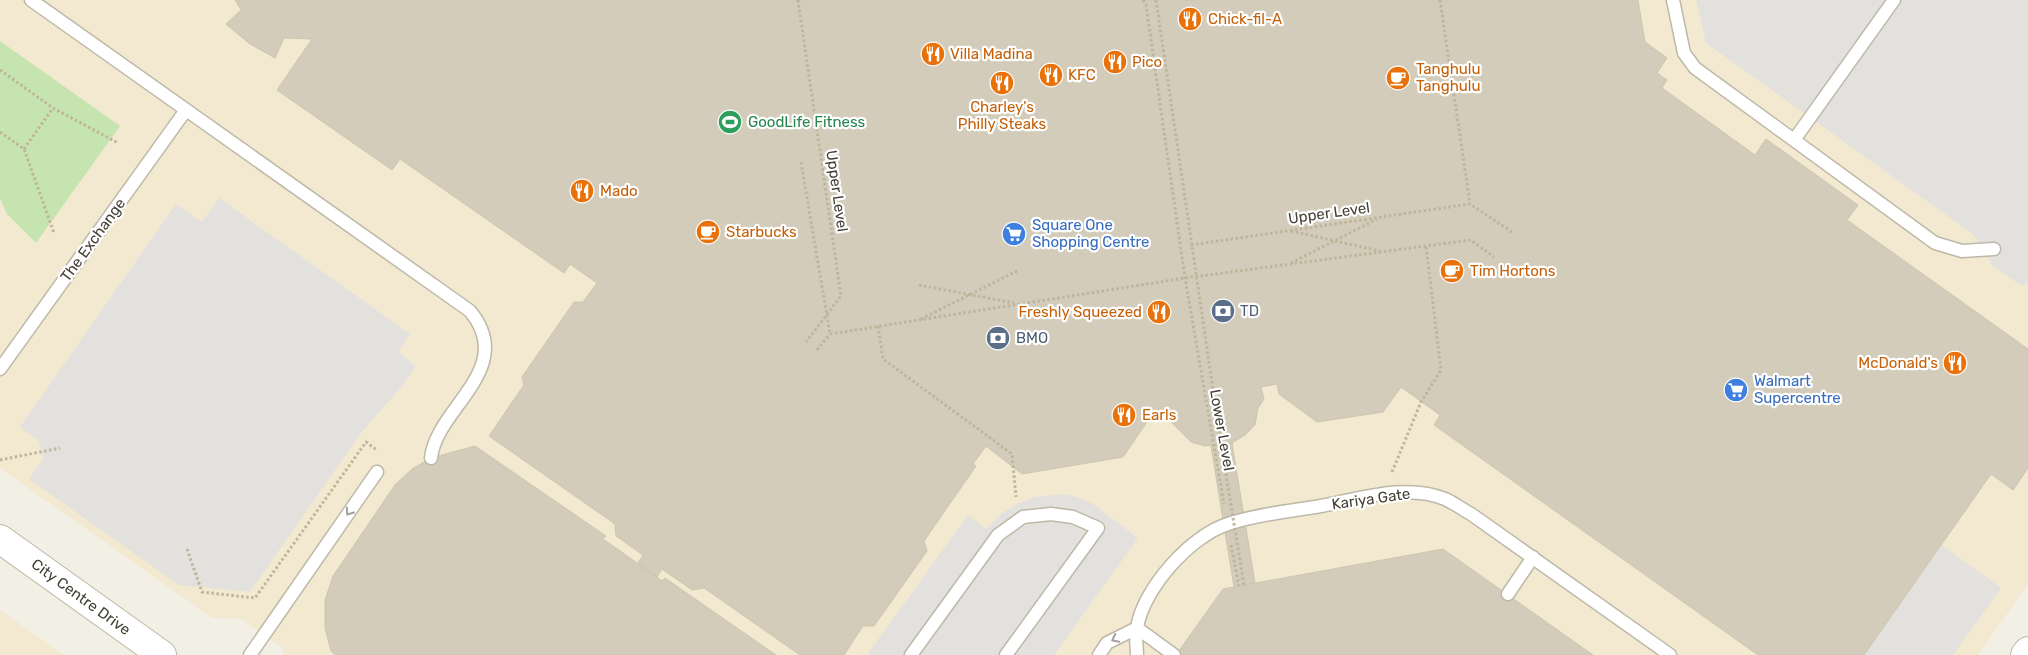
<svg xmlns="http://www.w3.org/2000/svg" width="2028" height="655" viewBox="0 0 2028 655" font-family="Rubik,sans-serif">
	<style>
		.commercial { fill: #f3e9d1 }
		.green { fill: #c6e4af }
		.parking { fill: #e3e1dd }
		.building { fill: #d3ccbb; stroke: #cdc5af }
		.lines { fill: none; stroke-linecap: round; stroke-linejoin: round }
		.service-casing { stroke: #bdb8a8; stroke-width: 15 }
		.tertiary-casing { stroke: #bdb8a8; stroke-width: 30 }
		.path { stroke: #beb59a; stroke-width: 3; stroke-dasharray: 2.5 2.5; stroke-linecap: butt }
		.service { stroke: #fff; stroke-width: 12 }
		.tertiary { stroke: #fff; stroke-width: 28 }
		.path-bridge { stroke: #beb59a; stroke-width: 3; stroke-dasharray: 2.5 2.5; stroke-linecap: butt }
		.oneway { stroke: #a2a09a }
		.labels { text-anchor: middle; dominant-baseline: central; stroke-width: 4.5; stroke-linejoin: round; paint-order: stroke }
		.food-label { font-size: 15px; fill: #c56008; stroke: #fff; text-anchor: start }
		.leisure-label { font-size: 15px; fill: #27864d; stroke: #fff; text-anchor: start }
		.street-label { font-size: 15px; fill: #444035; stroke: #fff }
		.shop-label { font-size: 15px; fill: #366cbe; stroke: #fff; text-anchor: start }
		.service-label { font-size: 15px; fill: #4e5e75; stroke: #fff; text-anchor: start }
	</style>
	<rect width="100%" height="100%" fill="#f2efe5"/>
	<path class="commercial" d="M0,0H2028V584L1978,655H284L282,647L239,618H212L0,468Z
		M0,610L64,655H0Z"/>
	<path class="green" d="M0,41L120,126L36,243L7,214L0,198Z"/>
	<path class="parking" d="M1696,0H2028V284L2020,285L1992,265L1974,235L1706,43Z
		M219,198L410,334L398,352L416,366L403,385L361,433L250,592L179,585L29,479L43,459L39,441L20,427L176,204L202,222Z
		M1061,494L1077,497L1093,504L1138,538L1054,655H867L968,515L986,529L1002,513L1017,504L1034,497Z
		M1942,545L2001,588L1953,655H1864Z"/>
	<path class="building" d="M235,0H1638L1645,42L1667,58L1657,73L1667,80L1662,88L1755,155L1766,139L1858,205L1847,220L2028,349V468L2013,490L1991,474L1864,655H1758L1434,425L1440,415L1401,387L1383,412L1317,422L1279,394L1277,384L1261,387L1264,399L1258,408L1255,425L1245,435L1232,443L1205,446L1191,442L1167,418L1147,422L1123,457L1022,474L986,446L973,464L976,466L924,541L927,551L874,626H863L844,655H800L704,588L692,590L662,569L657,577L638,563L643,555L616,536L615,524L489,436L524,385L522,377L574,302H583L597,283L570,264L564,273L400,159L392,170L277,90L312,39L284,38L275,58L250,44L226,24L241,10Z
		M1232,443L1255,583L1234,587L1211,446Z
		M475,446L606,536L603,539L657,577L662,581L665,578L776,655H335L331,651L325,628V600L333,576L395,485L412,469L431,458Z
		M1443,549L1593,655H1176L1223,589Z"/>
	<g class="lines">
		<g class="service-casing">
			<path id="service" d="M31,0L470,311C518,369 436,408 431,458
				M1673,0L1684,53L1695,68L1935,243L1962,251L1994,249
				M1794,140L1894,0
				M0,369L186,110
				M1508,594L1533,557
				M1137,628L1174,655
				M250,655L377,472
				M911,655L998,535L1023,517L1051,514L1073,517L1098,528L1006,655
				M1099,655L1107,643L1137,628
				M1137,655C1137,647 1135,637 1137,628C1143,589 1190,536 1228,524C1258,514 1291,511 1321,506C1359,499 1407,483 1445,499C1454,503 1462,509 1471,514L1670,655"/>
		</g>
		<g class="tertiary-casing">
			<path id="tertiary" d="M0,539L162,655
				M2025,655L2028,651"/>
		</g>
		<path class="path" d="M798,0L841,296L806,342
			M1143,0L1146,5L1185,278L1224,504
			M1156,0L1221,444
			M1440,0L1470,204
			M0,70L53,108L118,143
			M0,132L24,149L54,233
			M24,149L53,108
			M801,162L830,334
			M1291,231L1380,251
			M1191,245L1470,204L1512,232
			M1291,263L1377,219
			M919,285L1014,303
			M921,319L1019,270
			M878,326L883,359L1012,454L1016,497
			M830,334L1185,278L1471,240L1494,257
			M817,350L830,334
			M0,460L60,448
			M1392,472L1421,402L1441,370L1426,246
			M1231,545L1239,586
			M187,549L202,592L255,598L366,442L377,450"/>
		<use href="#service" class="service"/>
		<use href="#tertiary" class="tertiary"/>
		<path class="path-bridge" d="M1221,444L1244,585"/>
	</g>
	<defs><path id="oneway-chevron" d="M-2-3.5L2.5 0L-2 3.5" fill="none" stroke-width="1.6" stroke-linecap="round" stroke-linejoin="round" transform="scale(1.25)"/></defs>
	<g class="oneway">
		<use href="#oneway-chevron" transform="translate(349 512) rotate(125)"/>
		<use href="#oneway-chevron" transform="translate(1115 639) rotate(153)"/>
	</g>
	<defs>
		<g id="restaurant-disc" transform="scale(1.25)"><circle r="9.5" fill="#e8710a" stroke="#fff"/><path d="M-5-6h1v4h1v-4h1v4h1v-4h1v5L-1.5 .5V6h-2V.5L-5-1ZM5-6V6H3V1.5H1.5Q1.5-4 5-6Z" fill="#fff"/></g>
		<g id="cafe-disc" transform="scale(1.25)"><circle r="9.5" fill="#e8710a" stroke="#fff"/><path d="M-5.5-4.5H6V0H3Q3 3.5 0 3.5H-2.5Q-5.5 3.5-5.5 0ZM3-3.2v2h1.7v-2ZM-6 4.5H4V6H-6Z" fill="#fff"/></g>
		<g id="stadium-disc" transform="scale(1.25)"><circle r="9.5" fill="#2e9e5b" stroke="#fff"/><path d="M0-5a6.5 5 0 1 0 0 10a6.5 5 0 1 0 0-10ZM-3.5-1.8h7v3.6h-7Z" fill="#fff"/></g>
		<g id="supermarket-disc" transform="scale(1.25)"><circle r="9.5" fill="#3f7fe0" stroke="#fff"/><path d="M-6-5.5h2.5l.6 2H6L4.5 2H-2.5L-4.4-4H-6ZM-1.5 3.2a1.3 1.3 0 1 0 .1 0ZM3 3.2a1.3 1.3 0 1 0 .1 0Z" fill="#fff"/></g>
		<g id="bank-disc" transform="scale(1.25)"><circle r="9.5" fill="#5c6f8a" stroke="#fff"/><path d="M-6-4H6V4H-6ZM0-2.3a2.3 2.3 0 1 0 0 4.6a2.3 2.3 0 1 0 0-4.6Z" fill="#fff"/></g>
	</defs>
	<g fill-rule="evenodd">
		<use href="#restaurant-disc" x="1190" y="19"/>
		<use href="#restaurant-disc" x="933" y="54"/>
		<use href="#restaurant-disc" x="1115" y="62"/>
		<use href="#restaurant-disc" x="1051" y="75"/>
		<use href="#cafe-disc" x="1398" y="78"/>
		<use href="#restaurant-disc" x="1002" y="83"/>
		<use href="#stadium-disc" x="730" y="122"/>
		<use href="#restaurant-disc" x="582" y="191"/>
		<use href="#cafe-disc" x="708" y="232"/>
		<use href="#supermarket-disc" x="1014" y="234"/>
		<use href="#cafe-disc" x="1452" y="271"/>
		<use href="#bank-disc" x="1223" y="311"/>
		<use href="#restaurant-disc" x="1159" y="312"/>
		<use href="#bank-disc" x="998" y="338"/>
		<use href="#restaurant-disc" x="1955" y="363"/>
		<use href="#supermarket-disc" x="1736" y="390"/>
		<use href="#restaurant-disc" x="1124" y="415"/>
	</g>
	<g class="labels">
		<g class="food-label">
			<text x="1208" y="19">Chick-fil-A</text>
			<text x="950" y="54">Villa Madina</text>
			<text x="1132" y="62">Pico</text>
			<text x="1416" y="69">Tanghulu<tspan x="1416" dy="17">Tanghulu</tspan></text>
			<text x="1068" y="75">KFC</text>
			<text x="1002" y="107" text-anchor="middle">Charley's<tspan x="1002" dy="17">Philly Steaks</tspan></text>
			<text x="600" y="191">Mado</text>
			<text x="726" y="232">Starbucks</text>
			<text x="1470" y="271">Tim Hortons</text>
			<text x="1142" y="312" text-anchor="end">Freshly Squeezed</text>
			<text x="1938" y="363" text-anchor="end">McDonald's</text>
			<text x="1142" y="415">Earls</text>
		</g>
		<g class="leisure-label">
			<text x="748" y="122">GoodLife Fitness</text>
		</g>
		<g class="street-label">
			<text transform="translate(837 191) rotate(82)">Upper Level</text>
			<text transform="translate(1329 213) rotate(-8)">Upper Level</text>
			<text transform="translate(93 240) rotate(-54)">The Exchange</text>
			<text transform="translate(1222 430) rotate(80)">Lower Level</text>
			<text transform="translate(1371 499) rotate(-8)">Kariya Gate</text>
			<text transform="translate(81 597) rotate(36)">City Centre Drive</text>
		</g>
		<g class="shop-label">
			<text x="1032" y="225">Square One<tspan x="1032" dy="17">Shopping Centre</tspan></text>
			<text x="1754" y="381">Walmart<tspan x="1754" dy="17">Supercentre</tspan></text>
		</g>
		<g class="service-label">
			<text x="1240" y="311">TD</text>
			<text x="1016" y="338">BMO</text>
		</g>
	</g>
</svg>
